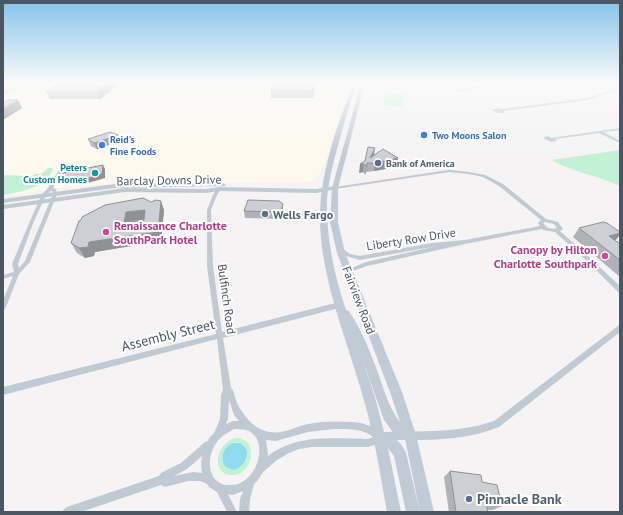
<svg xmlns="http://www.w3.org/2000/svg" width="623" height="515" viewBox="0 0 623 515" font-family="'PT Sans',sans-serif">
	<style>
		.commercial { fill: #fdf9ef }
		.green { fill: #c3f1d5; fill-rule: evenodd }
		.water { fill: #90daee }
		.lines { fill: none; stroke-linecap: round; stroke-linejoin: round }
		.minor { fill: #c1cad2; fill-rule: evenodd }
		.tertiary { fill: #c1cad2; fill-rule: evenodd }
		.secondary { fill: #c1cbd6; fill-rule: evenodd }
		.wall { fill: #b0b2b7; fill-rule: evenodd }
		.shaded-wall { fill: #909195 }
		.building { fill: #cdcfd5; stroke: #909195; fill-rule: evenodd }
		.shop-dot { fill: #3f7fe0; stroke: #fff; stroke-width: 1.5 }
		.service-dot { fill: #5c6f8a; stroke: #fff; stroke-width: 1.5 }
		.culture-dot { fill: #0f9aa8; stroke: #fff; stroke-width: 1.5 }
		.hotel-dot { fill: #d1479c; stroke: #fff; stroke-width: 1.5 }
		.labels { text-anchor: middle; dominant-baseline: central; stroke-width: 4; stroke-linejoin: round; paint-order: stroke }
		.far-shop-label { font-size: 10px; font-weight: bold; fill: #366cbe; stroke: #fff; text-anchor: start }
		.far-service-label { font-size: 10px; font-weight: bold; fill: #4e5e75; stroke: #fff; text-anchor: start }
		.far-culture-label { font-size: 10px; font-weight: bold; fill: #0d838f; stroke: #fff; text-anchor: end }
		.street-label { font-size: 12px; fill: #4a5661; stroke: #fff }
		.service-label { font-size: 12px; font-weight: bold; fill: #4e5e75; stroke: #fff; text-anchor: start }
		.hotel-label { font-size: 12px; font-weight: bold; fill: #b23c85; stroke: #fff; text-anchor: start }
		.near-street-label { font-size: 14px; fill: #4a5661; stroke: #fff }
		.near-service-label { font-size: 14px; font-weight: bold; fill: #4e5e75; stroke: #fff; text-anchor: start }
	</style>
	<rect width="100%" height="100%" fill="#f5f3f3"/>
	<path class="commercial" d="M32,83H350L326,160L316,180L302,183H125L67,187L3,196V95Z"/>
	<path class="green" d="M385,93L403,94V106L384,105Z
		M620,150V186C598,175 573,173 552,160Z
		M48,168H52L53,170C43,188 22,192 3,195V175L32,176L35,174H41Z
		M236,438C261,438 252,478 230,475C209,472 218,441 236,438ZM237,442L244,445L247,451L246,461L222,460L224,451Z"/>
	<path class="water" d="M233,443H240C253,450 246,466 234,470L226,467C219,459 223,447 233,443Z"/>
	<g class="lines">
		<path class="minor" d="M503,83H514L465,90V91L460,92L454,89L457,87L462,89Z
			M592,83H597L620,90V92L616,91L588,100L505,111L504,113C500,113 496,113 492,110L498,108L503,109L588,98L613,90Z
			M620,128V130L603,132L620,141V143L599,133L555,139L557,140L556,141L551,142L543,138L547,136L552,138Z
			M59,170H60L62,171L53,188L56,189L57,194L30,262L19,274L6,307L5,309L3,310V300L13,276L3,279V275L14,272L12,264L30,221L42,194L48,188ZM51,191H52L53,194L25,261L19,268L18,264L34,221L46,195Z
			M449,170L469,172L485,175L503,184L546,219L558,222L563,229L560,231L590,258L620,286V292H618L586,260L555,232L543,230L542,229L465,244L367,266L353,271L351,277H347L346,275L349,269L366,262L437,246L360,260L346,256L338,250L339,249L341,248L350,254L360,256L432,243L465,240L540,226L538,223L541,220L499,186L483,177L469,174L449,172L335,189L333,188L335,187ZM545,222L554,224L557,228C551,230 547,228 543,223Z
			M217,188H221V189L217,195L211,210L212,241L213,266L222,332L339,302L341,303L342,305L341,307L339,308L223,338L231,388L233,390C235,397 237,405 241,410C250,425 264,435 281,432C291,430 299,426 308,424C322,421 337,421 351,422C362,422 374,426 382,434L385,432C422,431 458,433 494,421L618,326L620,325V332L499,427C462,442 424,440 385,440L382,439L377,444L368,447H312L299,449L289,453L277,460L263,472L258,480L254,484L250,499L249,512H239L240,499L243,491L233,495L228,494L237,512H227L217,492L209,487L207,484L203,482L199,481H188L165,487L161,485L81,512H62L64,509L67,507L159,476L161,473L181,463L205,442L208,441L209,438L214,433L220,419L221,395L223,390L217,339L3,395V387L216,334L207,266V210L213,195ZM229,400L234,415L239,421H233L226,424L228,419ZM234,429C237,429 242,429 246,430C272,438 257,487 229,485C226,485 223,485 220,483C206,476 208,453 217,442C221,436 227,433 234,429ZM334,429C347,429 362,428 373,437L368,439C334,439 296,433 267,457L268,454L266,440L276,441L308,432ZM202,456L201,464L202,473L193,472L174,476L187,469Z"/>
		<path class="tertiary" d="M23,83H28L3,94V92Z
			M223,183L226,185L225,186L115,188L3,203V199L115,184Z
			M335,186L338,188L337,189L316,193L219,191L206,193L125,192L3,209V205L125,188L206,189L219,187L316,189Z"/>
		<path class="secondary" d="M353,83H357C348,109 341,134 334,160C331,173 328,186 327,199C326,238 334,274 346,310L349,311C360,328 368,346 375,365C383,384 387,406 400,422L390,392L337,253L330,222L332,188L361,83H365L338,188V222L345,253L402,392L416,435L434,512H420L405,439L395,435L384,420L362,358L375,397L384,432C394,436 402,443 406,453L420,512H406L394,456L388,448L401,512H387C380,473 374,434 363,397C345,332 314,265 321,197C325,159 340,119 353,83Z"/>
	</g>
	<path class="wall" d="M59,83H120L100,99H50L46,92Z
		M315,83L313,98H271V90Z
		M118,135L120,141L97,149L91,146L88,139Z
		M374,155L398,158L397,167L374,171L366,172L365,175L363,172L359,173L365,161Z
		M164,210L161,241L95,252L94,256L85,258L77,253L71,243L79,221ZM144,220L131,222V221Z
		M244,211H283L282,219L245,218Z
		M579,228L620,244V277L573,237Z
		M450,471L482,482L502,506L493,510H487L488,512H449L444,477Z"/>
	<path class="shaded-wall" d="M108,83H120L100,99L97,92Z
		M314,83H315L313,98V91Z
		M18,100L22,108L3,120V109Z
		M118,135L120,141L97,149L94,143Z
		M375,148L374,156L370,158Z
		M398,158L397,167L374,171L375,163Z
		M367,163L366,172L365,175L366,166Z
		M360,164H364L363,172L359,173Z
		M103,165L105,169V178L81,185L79,182L64,185L62,180Z
		M161,201L164,210L161,241L95,252L94,256L85,258L79,248L89,242L158,232Z
		M283,204V211L282,219L281,212Z
		M145,210L149,219L131,221L129,233L124,223L126,212Z
		M620,233V235L614,242L609,236Z"/>
	<path class="building" d="M59,83H108L97,92H46Z
		M273,83H314L313,91L271,90Z
		M8,100H18L3,109V103Z
		M110,132L118,135L94,143L88,139Z
		M368,147L375,148L370,158L383,149L398,158L375,163H367L366,166L364,164H360L365,161Z
		M103,165L102,174L79,181L78,177L62,180L63,173Z
		M143,198L151,202L156,200L161,201L158,232L89,242L88,247L79,248L71,243L79,221L81,220L82,217L105,205ZM145,210L144,220L124,223L126,212Z
		M248,200L279,201L283,204L281,212L244,211Z
		M603,222L607,223L620,232V233L609,236L620,244V260L579,228Z
		M450,471L481,475L482,482L497,485L502,506L486,504L488,512H456Z"/>
	<linearGradient id="sky" x2="0" y2="1"><stop stop-color="#85c3ea"/><stop offset="0.53" stop-color="#fafafa"/><stop offset="1" stop-color="#fafafa" stop-opacity="0"/></linearGradient>
	<rect width="623" height="156" fill="url(#sky)"/>
	<g class="shop-dot">
		<circle cx="424" cy="135" r="4"/>
		<circle cx="102" cy="145" r="4"/>
	</g>
	<g class="service-dot">
		<circle cx="378" cy="163" r="4"/>
		<circle cx="265" cy="214" r="4"/>
		<circle cx="469" cy="499" r="4"/>
	</g>
	<circle class="culture-dot" cx="95" cy="173" r="4"/>
	<g class="hotel-dot">
		<circle cx="106" cy="232" r="4"/>
		<circle cx="605" cy="256" r="4"/>
	</g>
	<g class="labels">
		<g class="far-shop-label">
			<text x="432" y="135">Two Moons Salon</text>
			<text x="110" y="139">Reid's<tspan x="110" dy="12">Fine Foods</tspan></text>
		</g>
		<g class="far-service-label">
			<text x="386" y="163">Bank of America</text>
		</g>
		<g class="far-culture-label">
			<text x="87" y="167">Peters<tspan x="87" dy="12">Custom Homes</tspan></text>
		</g>
		<g class="street-label">
			<text transform="translate(169 180) rotate(-1)">Barclay Downs Drive</text>
			<text transform="translate(411 239) rotate(-9)">Liberty Row Drive</text>
			<text transform="translate(227 299) rotate(82)">Bulfinch Road</text>
			<text transform="translate(359 300) rotate(69)">Fairview Road</text>
		</g>
		<g class="service-label">
			<text x="273" y="214">Wells Fargo</text>
		</g>
		<g class="hotel-label">
			<text x="114" y="225">Renaissance Charlotte<tspan x="114" dy="14">SouthPark Hotel</tspan></text>
			<text x="597" y="249" text-anchor="end">Canopy by Hilton<tspan x="597" dy="14">Charlotte Southpark</tspan></text>
		</g>
		<g class="near-street-label">
			<text transform="translate(168 335) rotate(-14)">Assembly Street</text>
		</g>
		<g class="near-service-label">
			<text x="477" y="499">Pinnacle Bank</text>
		</g>
	</g>
	<rect width="623" height="515" fill="none" stroke="#4a5661" stroke-width="8"/>
</svg>
